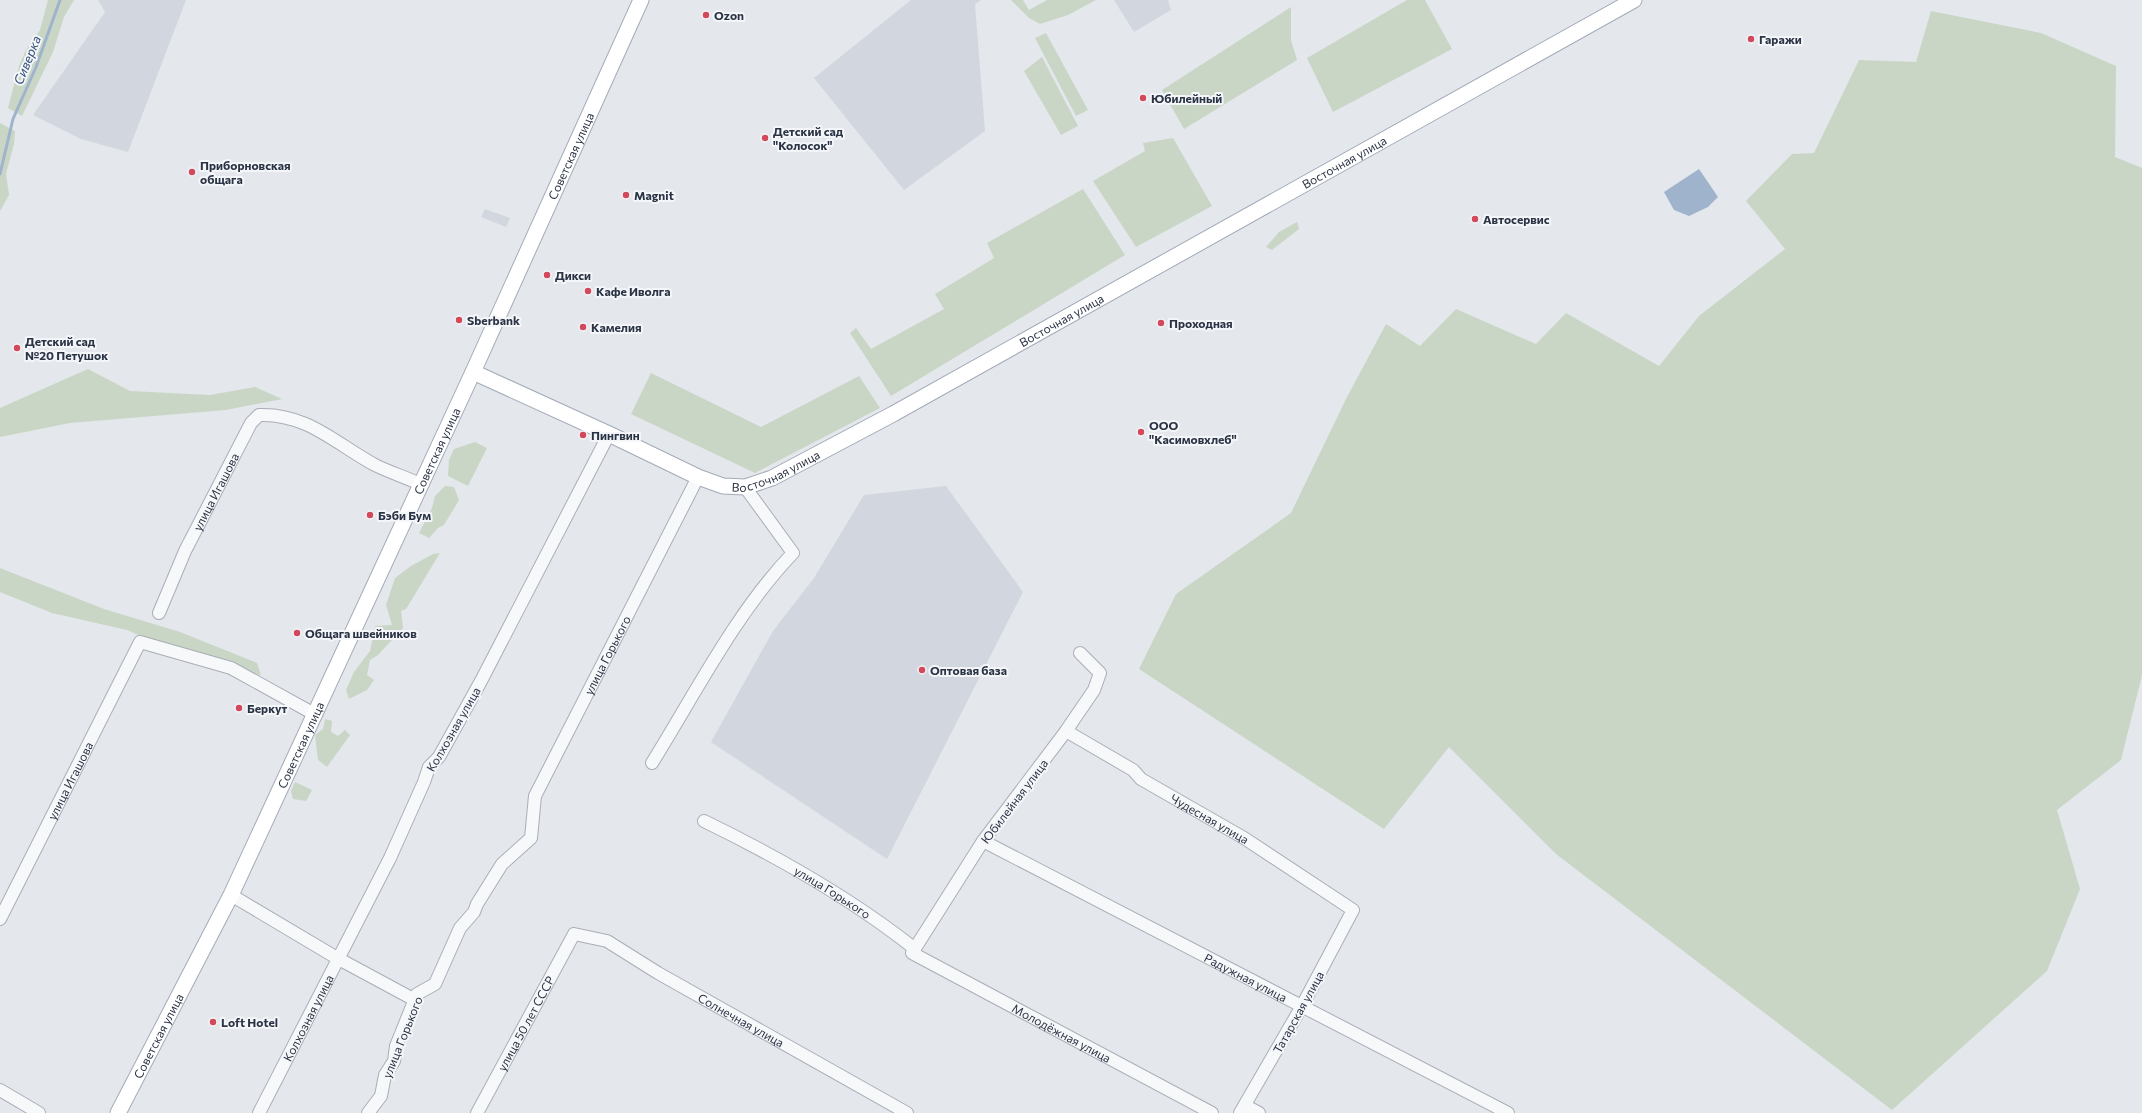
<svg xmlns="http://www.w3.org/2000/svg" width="2142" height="1113" viewBox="0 0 2142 1113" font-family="Commissioner,sans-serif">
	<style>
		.built { fill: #d2d6de }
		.green { fill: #c9d6c5 }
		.water { fill: #9fb4cc }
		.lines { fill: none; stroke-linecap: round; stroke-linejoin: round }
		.stream { stroke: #9fb4cc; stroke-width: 3 }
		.minor-casing { stroke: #a9aeb7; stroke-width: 14 }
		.major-casing { stroke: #a3abb8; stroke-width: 17 }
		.minor { stroke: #f7f8fa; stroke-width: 12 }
		.major { stroke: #fff; stroke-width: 15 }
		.poi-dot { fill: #d1495b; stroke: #f4f6f9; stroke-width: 1.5 }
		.labels { text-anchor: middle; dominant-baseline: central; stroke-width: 4; stroke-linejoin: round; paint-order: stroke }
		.poi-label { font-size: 12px; font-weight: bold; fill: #2b3445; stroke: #f4f6f9; text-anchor: start }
		.street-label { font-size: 12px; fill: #2b3445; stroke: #f4f6f9 }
		.water-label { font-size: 13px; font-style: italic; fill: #34527a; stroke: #f4f6f9 }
	</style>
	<rect width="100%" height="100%" fill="#e4e7ec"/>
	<path class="built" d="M98,0H186L128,152L81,139L33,115L105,12Z
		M911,0H981L975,4L985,131L904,190L814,78Z
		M1114,0H1168L1171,10L1134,32Z
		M485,209L510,218L506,227L481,217Z
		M946,486L1023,592L887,859L711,742L773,631L814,578L864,495Z"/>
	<path class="green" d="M48,0H74L64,17L53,52L22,116L8,108L19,66L26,50L40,30Z
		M1011,0H1023L1029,10L1047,0H1096L1068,15L1040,24L1029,18Z
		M1407,0H1425L1452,49L1333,112L1307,58Z
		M1291,7V40L1297,60L1184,129L1162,90Z
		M1931,11L2041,33L2116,66L2115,157L2142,168V675L2121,760L2057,810L2080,889L2047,971L1892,1110L1556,854L1449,747L1384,829L1139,669L1176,594L1291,513L1346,399L1386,324L1420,346L1456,309L1536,344L1566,313L1659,366L1699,316L1785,249L1746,201L1792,154L1814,153L1859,60L1916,62Z
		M1046,33L1088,110L1076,116L1035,38Z
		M1042,57L1078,126L1061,135L1024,71Z
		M0,123L15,131L14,144L6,174L9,195L0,211Z
		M1173,138L1212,206L1136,247L1093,181L1145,151L1143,143Z
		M1083,189L1125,255L891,396L850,333L856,328L871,349L944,309L935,294L994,258L987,243Z
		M1297,222L1299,229L1272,250L1266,247L1279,232Z
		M88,369L130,391L210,395L255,387L282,399L226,410L70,423L0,437V408Z
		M651,373L761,427L859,376L880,408L755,473L631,414Z
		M475,442L487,448L468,486L448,476L449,460L454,449Z
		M445,486L454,487L459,500L444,525L438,528L429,538L419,533L432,508L435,496Z
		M440,553L406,609L401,611L403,628L378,655L370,660L367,675L374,680L367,690L349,699L346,690L354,672L370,651L375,626L392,625L386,605L395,578L411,566L433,554Z
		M0,568L104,609L180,632L257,663L261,675L224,671L127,630L52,613L0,592Z
		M325,719L332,721L331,732L338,736L345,730L350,735L327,767L318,760L315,735L323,729Z
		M295,782L312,790L306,801L293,799L291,791Z"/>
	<path class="water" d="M1699,169L1718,197L1708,207L1689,216L1674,210L1664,192Z"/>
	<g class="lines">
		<path class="stream" d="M0,174L13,119L36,67L60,0"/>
		<g class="minor-casing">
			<g id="minor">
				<path id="s1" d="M159,613L185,551L251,423L259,415C307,413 336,444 375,465C389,472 405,477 420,484"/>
				<path id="s2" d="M1080,653L1100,673L1094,690L1066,731L983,841L912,953L1212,1113"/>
				<path id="s3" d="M1066,731L1133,770L1141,779L1244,838L1353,910L1302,1006L1240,1113"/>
				<path d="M652,763C695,694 737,611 793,553L745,487"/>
				<path id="s4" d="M704,821C776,856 851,898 915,949"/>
				<path id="s5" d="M983,841L1508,1113"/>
				<path d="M231,895L337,958L415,1000"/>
				<path id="s6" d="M0,919L140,642L231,668L316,715"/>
				<path d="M0,1090L39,1113"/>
				<path d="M1246,1106L1259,1113"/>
				<path id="s7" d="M259,1113L390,858L424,782L429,767L439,757L481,681L609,434"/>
				<path id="s8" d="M368,1113L381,1096L385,1075L394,1061L396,1046L417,994L435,984L460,928L474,912L477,904L502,864L531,838L535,796L698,477"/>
				<path id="s9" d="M477,1113L574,934L607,941L658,973L907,1113"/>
			</g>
		</g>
		<g class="major-casing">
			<g id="major">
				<path id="s10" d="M473,372L609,434L698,477L723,486L745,487L772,478L893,414L1634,0"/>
				<path id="s11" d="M118,1113L231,895L473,372L641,0"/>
			</g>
		</g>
		<use href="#minor" class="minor"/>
		<use href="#major" class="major"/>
	</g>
	<g class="poi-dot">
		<circle cx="706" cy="15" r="4"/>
		<circle cx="1751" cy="39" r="4"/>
		<circle cx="1143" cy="98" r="4"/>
		<circle cx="765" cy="138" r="4"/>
		<circle cx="192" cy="172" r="4"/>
		<circle cx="626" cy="195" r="4"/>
		<circle cx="1475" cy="219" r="4"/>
		<circle cx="547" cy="275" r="4"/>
		<circle cx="588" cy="291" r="4"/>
		<circle cx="459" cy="320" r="4"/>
		<circle cx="1161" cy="323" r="4"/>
		<circle cx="583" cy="327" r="4"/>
		<circle cx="17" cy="348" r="4"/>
		<circle cx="1141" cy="432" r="4"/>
		<circle cx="583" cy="435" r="4"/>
		<circle cx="370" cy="515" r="4"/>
		<circle cx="297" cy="633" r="4"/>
		<circle cx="922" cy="670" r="4"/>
		<circle cx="239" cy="708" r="4"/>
		<circle cx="213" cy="1022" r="4"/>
	</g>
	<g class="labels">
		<g class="poi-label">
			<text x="714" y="15">Ozon</text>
			<text x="1759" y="39">Гаражи</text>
			<text x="1151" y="98">Юбилейный</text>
			<text x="773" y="131">Детский сад<tspan x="773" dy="14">"Колосок"</tspan></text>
			<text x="200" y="165">Приборновская<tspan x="200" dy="14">общага</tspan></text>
			<text x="634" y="195">Magnit</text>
			<text x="1483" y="219">Автосервис</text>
			<text x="555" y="275">Дикси</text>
			<text x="596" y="291">Кафе Иволга</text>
			<text x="467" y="320">Sberbank</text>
			<text x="1169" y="323">Проходная</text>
			<text x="591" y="327">Камелия</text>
			<text x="25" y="341">Детский сад<tspan x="25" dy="14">№20 Петушок</tspan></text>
			<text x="1149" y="425">ООО<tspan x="1149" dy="14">"Касимовхлеб"</tspan></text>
			<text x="591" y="435">Пингвин</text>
			<text x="378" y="515">Бэби Бум</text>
			<text x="305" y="633">Общага швейников</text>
			<text x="930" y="670">Оптовая база</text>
			<text x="247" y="708">Беркут</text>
			<text x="221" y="1022">Loft Hotel</text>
		</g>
		<g class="street-label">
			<text stroke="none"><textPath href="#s11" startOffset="1059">Советская улица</textPath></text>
			<text stroke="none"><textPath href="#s10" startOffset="979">Восточная улица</textPath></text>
			<text stroke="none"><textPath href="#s10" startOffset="655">Восточная улица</textPath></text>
			<text stroke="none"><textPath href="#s11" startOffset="735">Советская улица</textPath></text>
			<text stroke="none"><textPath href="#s10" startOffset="331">Восточная улица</textPath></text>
			<text stroke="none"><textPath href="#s1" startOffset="134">улица Игашова</textPath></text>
			<text stroke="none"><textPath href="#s8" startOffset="529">улица Горького</textPath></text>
			<text transform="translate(453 729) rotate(-60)">Колхозная улица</text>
			<text stroke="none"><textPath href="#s11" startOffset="411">Советская улица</textPath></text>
			<text stroke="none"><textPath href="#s6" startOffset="155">улица Игашова</textPath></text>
			<text transform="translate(1014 801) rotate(-53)">Юбилейная улица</text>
			<text stroke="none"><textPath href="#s3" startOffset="169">Чудесная улица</textPath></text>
			<text stroke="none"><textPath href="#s4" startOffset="147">улица Горького</textPath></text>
			<text stroke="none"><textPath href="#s5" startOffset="296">Радужная улица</textPath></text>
			<text transform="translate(1298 1012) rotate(-61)">Татарская улица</text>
			<text stroke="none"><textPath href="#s7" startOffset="107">Колхозная улица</textPath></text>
			<text stroke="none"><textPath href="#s9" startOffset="393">Солнечная улица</textPath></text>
			<text stroke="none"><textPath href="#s9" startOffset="102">улица 50 лет СССР</textPath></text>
			<text stroke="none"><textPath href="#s2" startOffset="536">Молодёжная улица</textPath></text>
			<text stroke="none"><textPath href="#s11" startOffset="87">Советская улица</textPath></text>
			<text transform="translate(402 1037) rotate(-68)">улица Горького</text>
		</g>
		<g class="water-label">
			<text transform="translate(27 60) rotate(-68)">Сиверка</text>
		</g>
	</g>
</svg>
